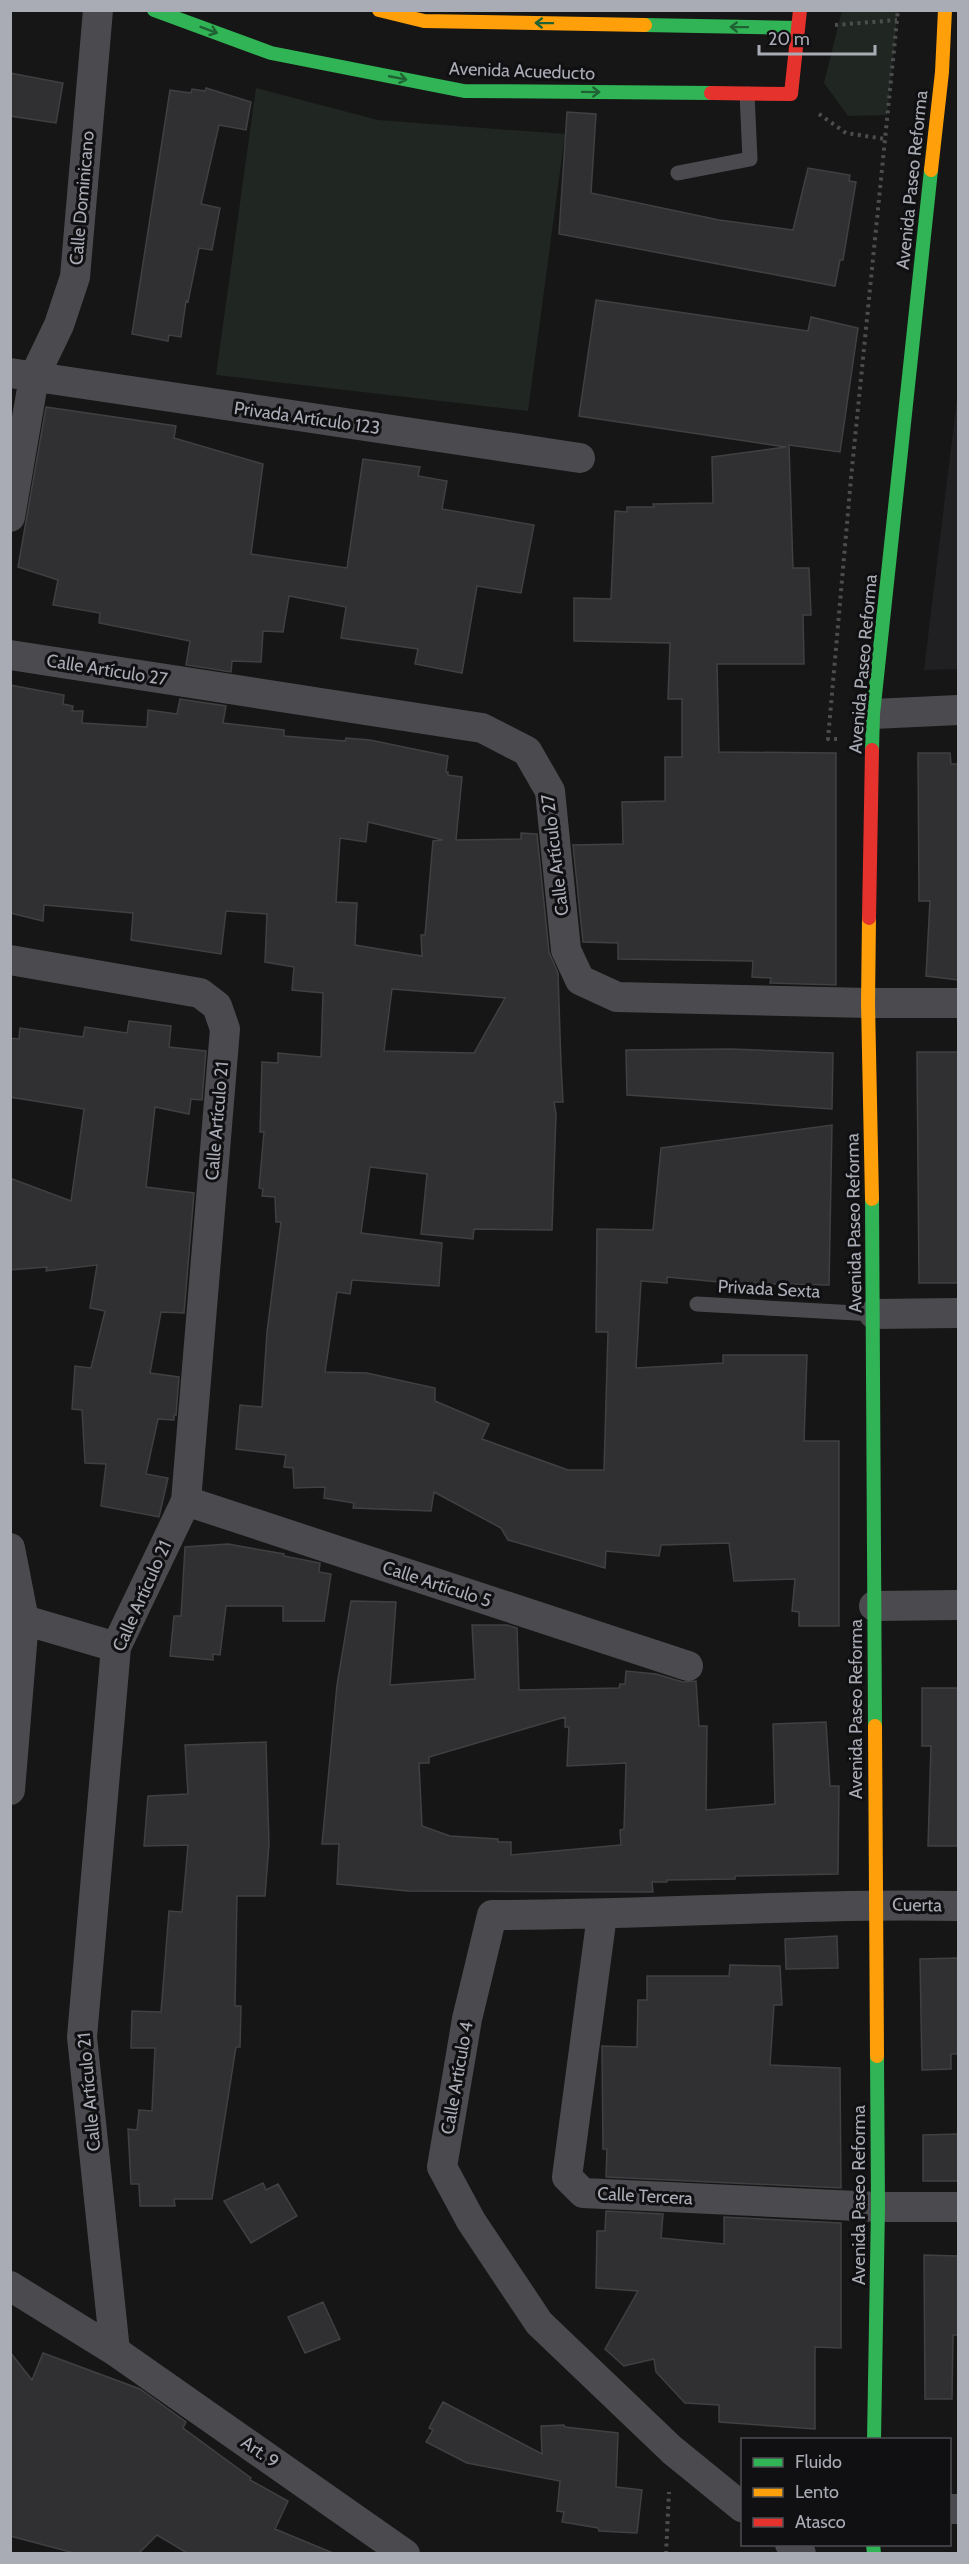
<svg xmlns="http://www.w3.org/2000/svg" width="969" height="2564" viewBox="0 0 969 2564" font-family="Cabin,sans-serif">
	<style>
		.built { fill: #202022 }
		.green { fill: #202621 }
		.building { fill: #303032; stroke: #3f4042; stroke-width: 1.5; fill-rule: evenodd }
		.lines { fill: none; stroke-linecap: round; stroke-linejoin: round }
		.path { stroke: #4c4d4f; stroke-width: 4; stroke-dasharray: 3 4.5; stroke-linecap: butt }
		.lane { stroke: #4b4b4f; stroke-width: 15 }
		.street { stroke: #4b4b4f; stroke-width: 30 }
		.fast { stroke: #30b455; stroke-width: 14 }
		.slow { stroke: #ff9f0a; stroke-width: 14 }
		.jam { stroke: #e5322d; stroke-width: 14 }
		.oneway { stroke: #206234 }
		.labels { text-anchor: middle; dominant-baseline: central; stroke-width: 6; stroke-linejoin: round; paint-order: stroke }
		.street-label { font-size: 18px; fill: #a9abb5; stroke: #101012 }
	</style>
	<rect width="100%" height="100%" fill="#161616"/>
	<path class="built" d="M958,391V669L924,670Z"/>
	<path class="green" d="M842,10L898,11L887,115L848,116L824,83Z
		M256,88L378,120L565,134L528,411L216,375Z"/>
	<path class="building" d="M10,73L63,83L56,123L10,116Z
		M206,88L251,102L246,130L219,125L201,204L220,208L212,250L199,248L188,302L186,301L181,337L169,335L168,341L132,334L170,90L191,93L192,89L205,91Z
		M567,112L596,114L591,193L719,220L793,230L808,168L850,175L849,181L856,182L843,260H840L835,286L559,234Z
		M596,300L808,331L811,317L858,328L840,452L789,445L793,568H809L811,615H803L804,664H717L719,752L836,753V985L770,983L771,978L752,977L753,961L618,959V943L583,942L573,845L623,844L622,802L665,801V757H682V699H668L670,643L574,641V598L611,599L615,511L627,512V507H654L653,504L713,503L712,457L786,447L579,416Z
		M46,407L176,426L174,438L263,464L251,554L347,568L363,459L420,467L418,476L447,481L442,509L534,525L521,593L477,586L462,673L415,664L418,649L341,638L346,607L289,596L283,632L263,631L261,662L232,661L231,672L186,665L190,641L99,623L100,613L53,605L58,580L18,567Z
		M10,685L64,695L63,704L73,706L72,711H83L82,723L147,727L148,710L177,714L180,699L226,706L223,723L284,730V736L345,741L346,738L370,740L448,756L446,772H448V775L462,777L456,840L521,839V833L537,834L549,952L558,973L561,1064L563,1102H554L556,1114L552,1230L474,1229L473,1239L421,1234L427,1174L370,1167L361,1233L442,1243L439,1286L352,1280L350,1294L337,1292L325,1372L367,1373L435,1388V1401L489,1424L482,1439L568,1470H604L608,1332H596L597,1229L653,1230L661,1148L832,1125L829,1285L730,1283L667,1277V1283L641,1281L636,1368L723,1363V1355H807L804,1441H839V1626H799V1612L792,1611L795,1579L734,1581L729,1543L661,1545L659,1556L606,1551L605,1568L508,1540L501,1528L434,1492L431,1511L353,1508L354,1503L324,1498L325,1487L294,1488L293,1468L284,1467L286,1455L236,1449L240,1405L262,1407L267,1332L281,1222H276L275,1197L262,1196L263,1189L259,1188L264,1132H260L262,1062L278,1063V1053L321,1057L323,993L292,990L294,967L265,962L267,914L226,911L221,954L131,940L133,913L44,905L43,921L10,913ZM368,822L443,840L433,841L425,935H421L422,956L355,945L357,903L336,902L340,838L366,842ZM392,989L505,998L474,1053L384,1051Z
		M918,753H950L951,764H958V980L926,976L930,901H919Z
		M129,1021L171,1026L169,1047L206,1051L202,1100L191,1099L189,1114L155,1107L146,1187L194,1193L184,1313L161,1312L150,1373L179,1377L176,1415H174V1420L158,1419L146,1474L168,1478L159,1517L101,1506L106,1464L85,1463L82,1410L72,1409L75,1366L91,1368L105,1311L90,1308L97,1265L46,1271L47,1267L10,1270V1178L71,1201L84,1109L10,1097V1038L19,1039L20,1028L83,1037L85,1027L127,1033Z
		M731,1049L833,1053L832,1109L627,1095L626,1050Z
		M917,1052H958V1283H919Z
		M228,1544L284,1554V1556L320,1563L319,1572L331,1574L324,1621H283V1606H226L220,1655L213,1654V1660L170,1656L174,1616H181L185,1547Z
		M351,1601L396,1602L390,1685L475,1679L472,1625H507L517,1628L519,1690L619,1688L620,1684H625L626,1671L656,1674L683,1682L696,1681L699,1726H707L706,1810L775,1804L773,1724L826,1722L830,1786H839L838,1874L735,1876V1879L667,1880V1882H652L653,1892L408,1891L337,1884L339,1844H322L337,1685ZM565,1717V1727H569L567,1766L626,1763L624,1829L620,1830L621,1845L511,1855V1842H498V1839L450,1836L422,1826L419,1763H429V1757Z
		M922,1688H958V1846H928L931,1746H922Z
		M266,1742L269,1844L265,1896H237L235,2006H241L240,2047H236L212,2199H174L175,2206H140L139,2184H131L128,2129L137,2130L139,2110L152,2111L155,2048H131L132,2011L161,2012L169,1911L182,1912L188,1845L144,1846L148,1796L188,1794L185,1745Z
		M837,1936L838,1968L786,1969L785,1939Z
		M958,1958V2054H951V2069L922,2070L920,1959Z
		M730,1965L780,1966L782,2005H774L770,2065L840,2068L841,2188L606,2177L607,2149H603L602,2046L637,2047L638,2000H647V1976H729Z
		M958,2134V2181H923V2135Z
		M263,2183L266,2190L278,2184L297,2216L251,2243L224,2201Z
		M606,2211L663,2214L661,2238L724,2244V2217L841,2223V2348L815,2347V2429L719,2422V2405L685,2403L656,2372L654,2359L624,2366L605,2349L638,2291L596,2288L597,2231H605Z
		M924,2255L958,2256V2335H953L952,2399H925Z
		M323,2302L340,2339L305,2353L288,2317Z
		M10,2352L32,2380L43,2353L140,2389L186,2422L183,2428L251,2478L250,2480L288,2501L275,2529L333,2553H187L157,2535L139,2553H74L10,2536Z
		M443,2402L542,2454L541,2426L564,2425L565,2427L618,2433L616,2487L642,2490L637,2533L599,2531L598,2528L562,2522L564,2512L557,2511L560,2481L467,2463L426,2442L433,2430L429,2428Z"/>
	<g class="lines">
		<path class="path" d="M835,25L897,20
			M819,114L846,133L885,139
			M837,739H828L851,478L898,10
			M666,2554L669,2492"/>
		<path class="lane" d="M678,173L750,159L747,94
			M697,1304L874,1314"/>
		<path class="street" d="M10,373L580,458
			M10,517L34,377L59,325L75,277L98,10
			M10,655L482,728L527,751L550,791L566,950L580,980L617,997L868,1003H958
			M873,714L958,710
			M10,960L200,993L217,1006L225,1029L186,1501L116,1647L82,2037L115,2351
			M874,1314L958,1313
			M186,1501L688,1666
			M10,1548L24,1620L10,1790
			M874,1606L958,1605
			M10,1610L24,1620L116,1647
			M602,1915L567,2177L583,2193L878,2207H958
			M10,2286L115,2351L405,2554
			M742,2507L672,2450L539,2323L471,2221L442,2167L467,2019L492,1915C648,1915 803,1903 958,1906
			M950,2509H958
			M790,2544L801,2554"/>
		<path class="fast" d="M154,10L271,53L464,91L711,93
			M645,25L798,28
			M872,750L873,714L931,170
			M872,1199L875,1726
			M874,2440L878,2207L877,2056
			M873,2544L874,2554"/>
		<path class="slow" d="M379,10L424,21L645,25
			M931,170L942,72L945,10
			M869,918L868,1003L872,1199
			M875,1726L877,2056"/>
		<path class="jam" d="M711,93L791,94L800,10
			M869,918L872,750"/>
	</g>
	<defs><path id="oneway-shaft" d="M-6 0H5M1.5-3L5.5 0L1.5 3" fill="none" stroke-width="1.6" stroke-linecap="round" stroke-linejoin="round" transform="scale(1.5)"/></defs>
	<g class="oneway">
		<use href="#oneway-shaft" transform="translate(544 23) rotate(-179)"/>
		<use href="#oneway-shaft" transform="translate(739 27) rotate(-179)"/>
		<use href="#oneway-shaft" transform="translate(209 30) rotate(20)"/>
		<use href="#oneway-shaft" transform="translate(398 78) rotate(11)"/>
		<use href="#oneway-shaft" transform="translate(591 92) rotate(1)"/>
	</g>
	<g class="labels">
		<g class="street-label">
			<text transform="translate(522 71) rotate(2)">Avenida Acueducto</text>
			<text transform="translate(912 180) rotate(-84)">Avenida Paseo Reforma</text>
			<text transform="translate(82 198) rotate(-85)">Calle Dominicano</text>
			<text transform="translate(307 418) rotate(8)">Privada Artículo 123</text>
			<text transform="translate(863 664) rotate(-85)">Avenida Paseo Reforma</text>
			<text transform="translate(107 670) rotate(9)">Calle Artículo 27</text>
			<text transform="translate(555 855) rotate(-97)">Calle Artículo 27</text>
			<text transform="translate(217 1121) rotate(-85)">Calle Artículo 21</text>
			<text transform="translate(854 1223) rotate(-91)">Avenida Paseo Reforma</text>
			<text transform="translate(769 1289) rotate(3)">Privada Sexta</text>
			<text transform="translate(437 1584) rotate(18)">Calle Artículo 5</text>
			<text transform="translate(142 1596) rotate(-66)">Calle Artículo 21</text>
			<text transform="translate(856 1709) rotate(-90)">Avenida Paseo Reforma</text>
			<text transform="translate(917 1905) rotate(1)">Cuerta</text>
			<text transform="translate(457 2078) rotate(-80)">Calle Artículo 4</text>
			<text transform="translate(89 2092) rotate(-95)">Calle Artículo 21</text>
			<text transform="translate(859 2195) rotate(-90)">Avenida Paseo Reforma</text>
			<text transform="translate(645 2196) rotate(3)">Calle Tercera</text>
			<text transform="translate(260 2452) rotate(35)">Art. 9</text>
		</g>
	</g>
	<rect width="969" height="2564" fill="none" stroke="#a9abb5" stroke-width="24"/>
	<rect x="741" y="2438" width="210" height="108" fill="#101012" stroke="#4d4e53" stroke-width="1.5"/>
	<rect x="753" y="2458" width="30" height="9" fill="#30b455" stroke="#4d4e53" stroke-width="1.5"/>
	<text x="795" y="2468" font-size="18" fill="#a9abb5">Fluido</text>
	<rect x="753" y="2488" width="30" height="9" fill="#ff9f0a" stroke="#4d4e53" stroke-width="1.5"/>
	<text x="795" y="2498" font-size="18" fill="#a9abb5">Lento</text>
	<rect x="753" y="2518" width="30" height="9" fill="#e5322d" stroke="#4d4e53" stroke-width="1.5"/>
	<text x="795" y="2528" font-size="18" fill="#a9abb5">Atasco</text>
	<path d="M759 45v9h116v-9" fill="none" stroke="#a9abb5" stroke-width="3"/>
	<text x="768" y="45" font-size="18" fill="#a9abb5" stroke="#101012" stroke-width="4.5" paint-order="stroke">20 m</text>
</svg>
